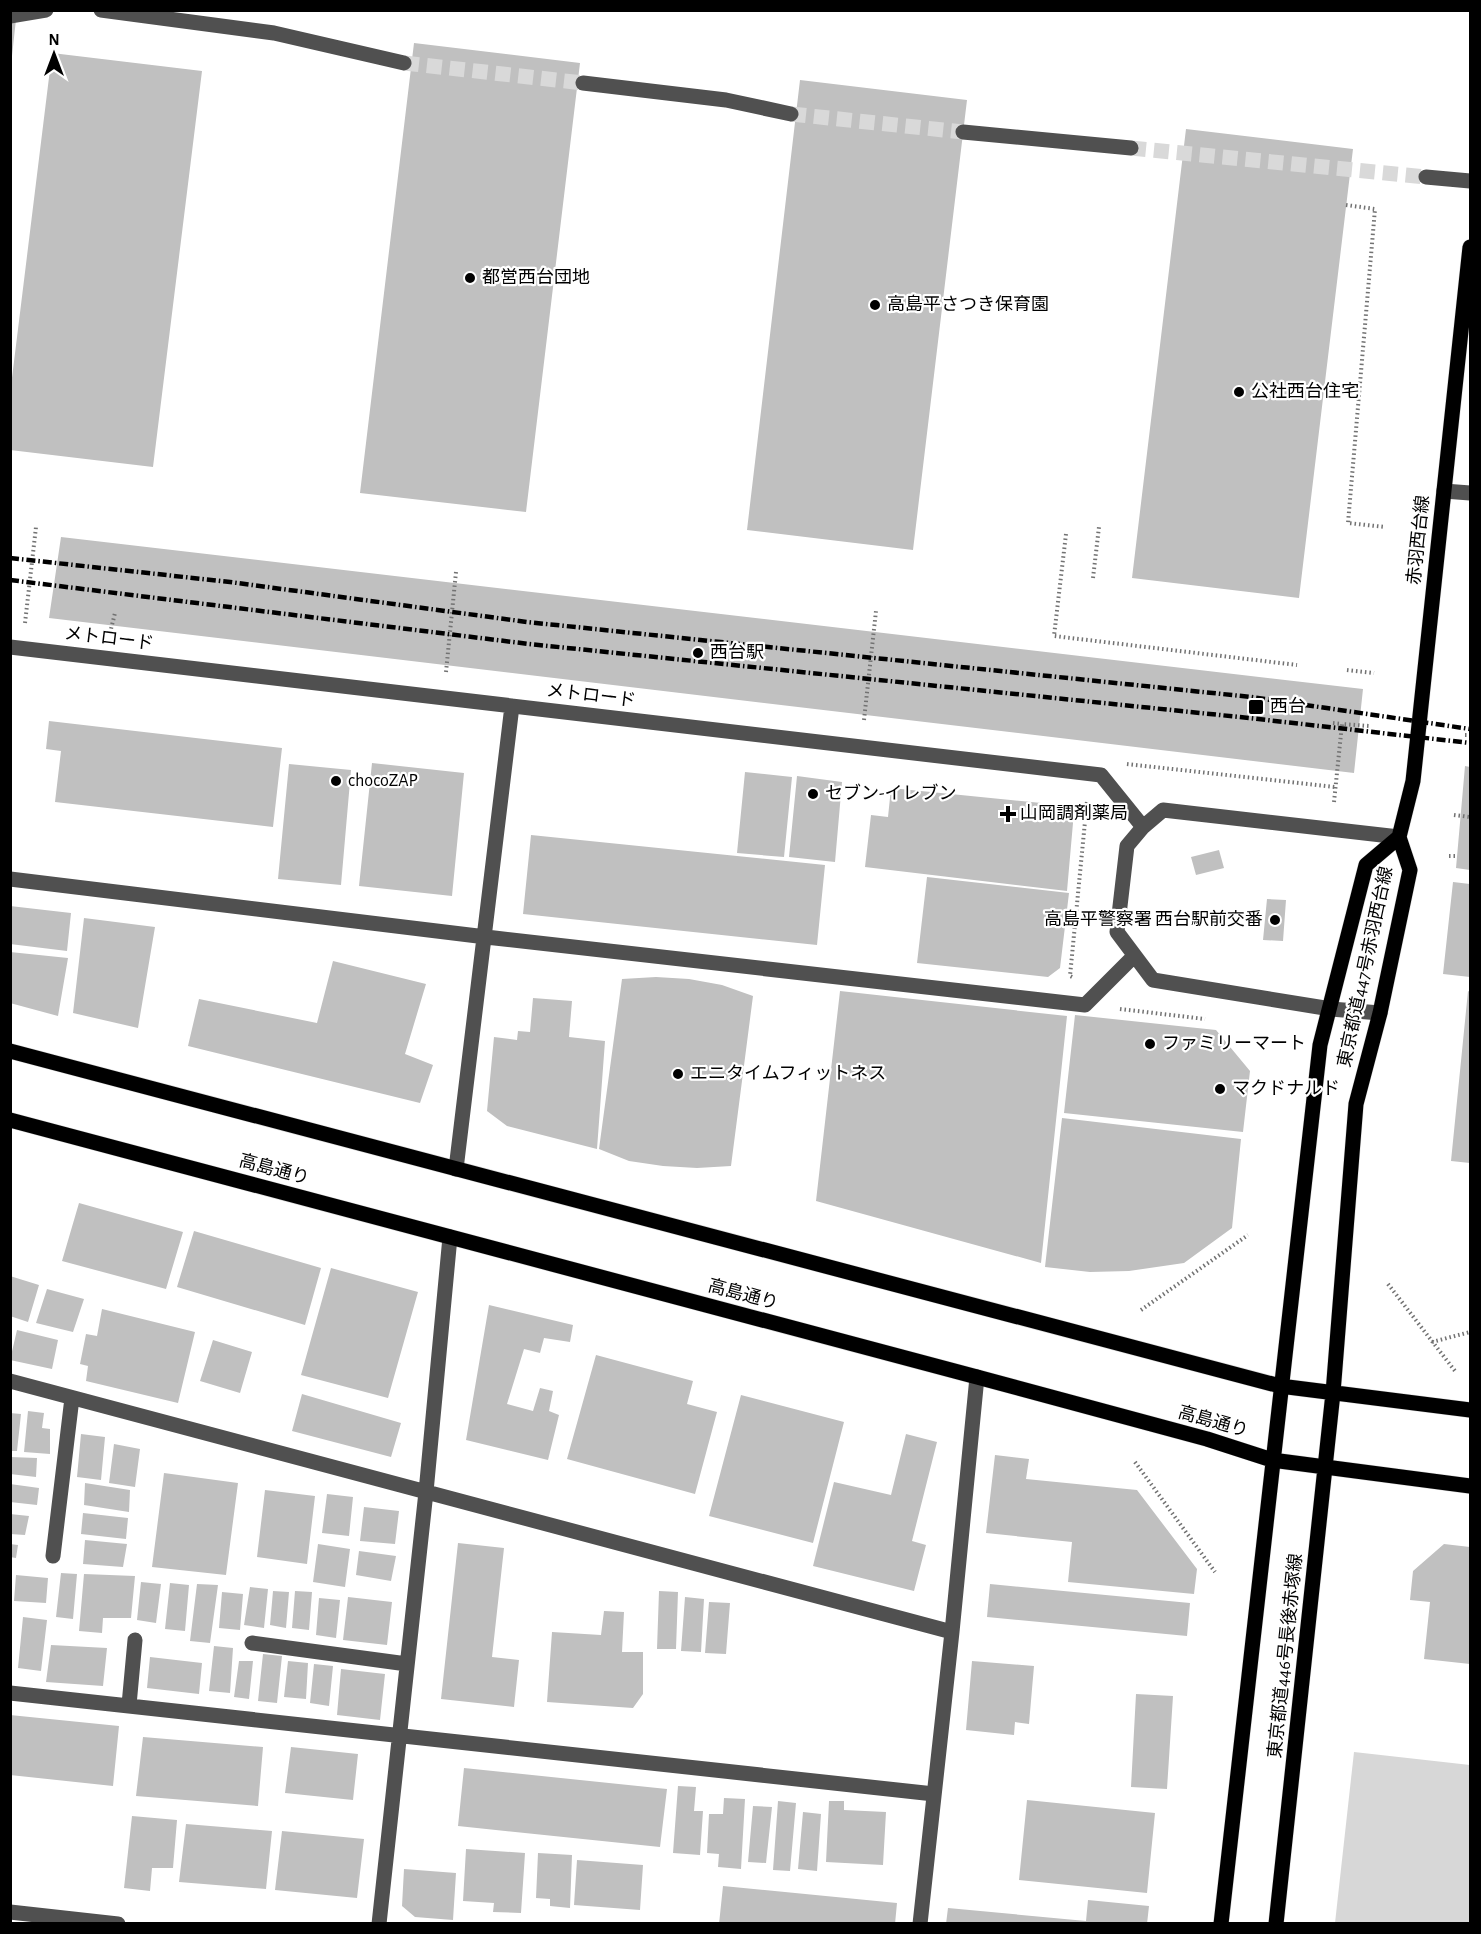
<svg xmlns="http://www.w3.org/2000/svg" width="1481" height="1934" viewBox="0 0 1481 1934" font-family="'Alegreya Sans','Noto Sans JP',sans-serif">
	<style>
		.green { fill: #d7d7d7 }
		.building { fill: #c0c0c0 }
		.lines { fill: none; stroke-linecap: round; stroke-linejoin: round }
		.minor-tunnel { stroke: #d9d9d9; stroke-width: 15; stroke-dasharray: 15 8; stroke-linecap: butt }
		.major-casing { stroke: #dbdbdb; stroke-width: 16 }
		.path { stroke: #727272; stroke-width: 4; stroke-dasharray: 1.5 3; stroke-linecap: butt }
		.minor { stroke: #505050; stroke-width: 15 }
		.major { stroke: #000; stroke-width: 15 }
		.rail { stroke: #000; stroke-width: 4.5; stroke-dasharray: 9 3 1.5 3; stroke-linecap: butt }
		.poi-dot { fill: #000; stroke: #fff; stroke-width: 2 }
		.labels { text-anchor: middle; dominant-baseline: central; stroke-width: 4.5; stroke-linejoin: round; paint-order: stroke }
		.poi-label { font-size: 18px; fill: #000; stroke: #fff; text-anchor: start }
		.street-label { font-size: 18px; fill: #000; stroke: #fff }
	</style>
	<rect width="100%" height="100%" fill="#fff"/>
	<path class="green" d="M1354,1752L1470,1765V1923H1335Z"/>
	<path class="building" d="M10,10H17L12,56H10Z
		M414,43L580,63L526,512L360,493Z
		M52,53L202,71L153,467L10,450V394Z
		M800,80L967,100L913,550L747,530Z
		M1186,129L1353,149L1299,598L1132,578Z
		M61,537L1363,689L1354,773L49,618Z
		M49,721L282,748L273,827L55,802L61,751L46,749Z
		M372,763L464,773L452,896L359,886Z
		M289,764L351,770L341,885L278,879Z
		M1465,766L1470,767V870L1456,868Z
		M745,772L792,777L784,857L737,853Z
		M797,776L842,782L835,862L789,857Z
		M891,788L1062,805L1073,823L1067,891L865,867L871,815L888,817Z
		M531,835L825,865L817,945L523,914Z
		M1219,850L1224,868L1196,875L1191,857Z
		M927,877L1069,893L1060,968L1048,977L917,963Z
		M1453,882L1470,884V977L1443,974Z
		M1267,899L1286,900L1283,941L1263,940Z
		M10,906L71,913L67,951L10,944Z
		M84,918L155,927L138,1028L73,1013Z
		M10,952L68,958L58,1016L10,1003Z
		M333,961L426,984L405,1054L433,1065L420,1103L188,1046L199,999L317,1023Z
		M656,977L689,979L722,985L753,996L731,1166L697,1168L663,1166L629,1161L599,1149L622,979Z
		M840,991L1067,1016L1041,1263L816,1201Z
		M1468,991L1470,992V1163L1451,1161Z
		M533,998L572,1001L569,1037L605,1041L597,1149L507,1126L487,1111L494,1037L517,1040L518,1031L530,1032Z
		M1075,1015L1216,1030L1250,1071L1243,1132L1064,1113Z
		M1062,1118L1241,1139L1232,1228L1184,1263L1129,1271L1090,1272L1045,1267Z
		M79,1203L183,1232L166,1289L62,1261Z
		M194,1231L321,1268L305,1325L177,1287Z
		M331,1268L418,1292L388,1398L301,1375Z
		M10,1276L39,1285L28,1322L10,1316Z
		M47,1289L84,1299L73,1332L36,1323Z
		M489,1305L573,1325L570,1342L544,1338L540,1353L524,1349L507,1404L533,1411L540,1388L553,1391L549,1411L559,1415L548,1460L466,1440Z
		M102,1309L195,1332L178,1403L86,1381L88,1366L80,1364L86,1334L97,1336Z
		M17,1330L58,1340L52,1369L10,1360Z
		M213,1340L252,1352L240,1393L200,1381Z
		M596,1355L693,1381L687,1404L717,1412L695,1494L567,1459Z
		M302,1394L401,1423L391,1457L292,1431Z
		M741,1395L844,1422L813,1543L709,1516Z
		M28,1411L44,1413L42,1428L50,1429V1454L24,1452Z
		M10,1413L21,1414L17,1451H10Z
		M81,1434L105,1437L101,1480L77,1477Z
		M906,1434L937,1442L912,1541L926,1545L914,1591L813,1566L834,1482L891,1495Z
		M114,1444L140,1449L135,1487L109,1483Z
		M995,1455L1029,1459L1026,1479L1137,1490L1197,1569L1194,1594L1068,1582L1072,1542L986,1533Z
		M10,1457L37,1458L36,1477L10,1474Z
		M164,1473L238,1483L226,1575L152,1567Z
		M85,1483L130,1490L129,1512L84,1505Z
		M10,1484L39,1488L37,1505L10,1502Z
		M265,1490L315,1496L307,1564L257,1557Z
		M327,1494L353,1497L349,1536L322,1533Z
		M364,1507L399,1511L395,1544L360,1541Z
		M83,1513L128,1518L126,1539L81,1534Z
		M10,1514L29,1516L25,1535L10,1534Z
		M85,1540L127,1544L123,1567L83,1564Z
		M458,1543L504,1548L492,1657L519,1660L514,1707L441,1699Z
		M10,1544L18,1545L16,1558L10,1557Z
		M318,1544L350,1549L345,1587L313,1582Z
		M1444,1544L1470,1547V1664L1424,1659L1430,1602L1410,1600L1413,1571Z
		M359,1551L396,1556L391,1581L356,1575Z
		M61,1573L77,1574L73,1619L56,1617Z
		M84,1574L135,1576L131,1618H103L102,1633L79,1631Z
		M16,1575L48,1578L46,1603L14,1601Z
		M141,1582L161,1584L156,1623L137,1620Z
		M170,1583L189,1585L185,1631L165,1629Z
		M197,1584L218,1585L210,1643L190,1641Z
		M990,1584L1190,1603L1187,1636L987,1617Z
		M250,1587L268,1589L264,1628L244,1625Z
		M273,1591L289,1592L286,1628L270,1625Z
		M295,1591L312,1592L309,1630L292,1628Z
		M659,1591L678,1592L676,1649H657Z
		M222,1592L243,1594L240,1630L219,1628Z
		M348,1597L392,1602L387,1645L343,1640Z
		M685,1597L704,1599L701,1652L681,1651Z
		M319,1598L340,1600L336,1638L316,1635Z
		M709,1602L730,1603L726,1654L705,1653Z
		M604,1611L624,1612L622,1652H643V1694L633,1708L547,1702L552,1632L601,1635Z
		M23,1617L47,1620L41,1671L18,1668Z
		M51,1645L107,1648L103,1686L46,1682Z
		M214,1646L233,1648L230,1693L209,1691Z
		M263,1654L282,1656L277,1703L258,1701Z
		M150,1657L202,1663L199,1694L147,1688Z
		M239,1661H253L249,1699L234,1697Z
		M288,1661L308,1663L306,1699L284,1697Z
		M972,1661L1034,1666L1029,1724L1015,1722L1014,1735L966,1730Z
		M314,1664L333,1666L329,1706L310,1703Z
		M341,1669L385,1674L380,1720L337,1715Z
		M1136,1694L1173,1696L1167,1789L1131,1787Z
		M10,1715L119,1726L113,1786L10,1775Z
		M143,1737L263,1747L258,1806L136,1796Z
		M291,1747L358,1754L353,1800L285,1793Z
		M464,1768L667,1789L660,1847L458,1826Z
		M678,1786L696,1787L694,1811H703L700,1855L673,1853Z
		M724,1798L745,1799L741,1869L718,1867L719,1854L707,1853L709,1814H723Z
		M1027,1800L1155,1813L1147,1893L1019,1880Z
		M778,1801L796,1803L790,1871L773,1870Z
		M829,1801H844V1810L886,1812L883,1865L826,1862Z
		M753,1806L772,1807L766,1863L748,1862Z
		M803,1812L821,1814L817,1871L798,1869Z
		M132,1816L177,1820L173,1868H152L150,1891L124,1888Z
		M186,1824L272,1831L266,1889L179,1882Z
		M282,1831L364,1839L357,1898L275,1890Z
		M466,1849L525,1853L521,1913L493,1912L494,1903L463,1901Z
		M538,1853L572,1855L570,1908L550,1906V1899L536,1898Z
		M577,1860L643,1865L640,1910L574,1905Z
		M404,1869L456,1873L453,1920L415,1917L402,1906Z
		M723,1886L897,1903L895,1924H719Z
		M1088,1900L1149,1906L1147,1924H946L948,1908L1086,1921Z"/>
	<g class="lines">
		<path class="minor-tunnel" d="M404,63L583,83
			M791,114L963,132
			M1131,148L1426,177"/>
		<g class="major-casing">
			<path id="major" d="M1399,837L1413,781L1470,247
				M10,1051L1280,1386L1470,1410
				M10,1120L977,1377L1207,1439L1272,1460L1470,1486
				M1221,1924L1320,1045L1366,865L1399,837
				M1276,1924L1333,1393L1356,1104L1380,1013L1410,870L1399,837"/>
		</g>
		<path class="path" d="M1346,205L1375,209L1348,523L1385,527
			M1066,534L1054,636L1297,665
			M1093,578L1099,527
			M25,623L36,527
			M110,633L115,613
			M1347,670L1374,673
			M446,672L456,572
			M864,720L876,611
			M1333,723L1342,724
			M1465,735H1470
			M1127,764L1335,787
			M1334,802L1342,724L1369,726
			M1454,815L1470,817
			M1449,856H1457
			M1072,977L1070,976L1087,801
			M1120,1009L1205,1019
			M1388,1284L1455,1371
			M1141,1310L1248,1235
			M1432,1342L1470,1332
			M1135,1462L1215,1572"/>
		<path class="minor" d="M101,10L274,33L404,63
			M10,16L46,10
			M583,83L726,100L791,114
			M963,132L1131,148
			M1426,177L1470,181
			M1444,491L1470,493
			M10,647L1101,775L1143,827
			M10,879L486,937L1085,1005L1133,957
			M1380,1013L1331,1009L1153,980L1117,932L1127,846L1143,827L1163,810L1399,837
			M456,1169L512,706
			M10,1381L952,1632
			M53,1556L72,1398
			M252,1643L407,1664
			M10,1693L934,1794
			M129,1705L135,1640
			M10,1912L118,1924
			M379,1924L426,1492L450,1237
			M920,1924L952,1632L977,1377"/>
		<use href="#major" class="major"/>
		<path class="rail" d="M10,558L230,582L527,622L1251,697L1470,729
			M10,580L529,644L1249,718L1470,743"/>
	</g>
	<g class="poi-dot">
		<circle cx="470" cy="278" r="6"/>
		<circle cx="875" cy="305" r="6"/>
		<circle cx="1239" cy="392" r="6"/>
		<circle cx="698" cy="653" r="6"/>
		<rect x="1248" y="699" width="16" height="16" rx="3"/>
		<circle cx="336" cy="781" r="6"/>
		<circle cx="813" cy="794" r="6"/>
		<path d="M1005 805h6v6h6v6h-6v6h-6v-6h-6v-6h6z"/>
		<circle cx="1275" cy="920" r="6"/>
		<circle cx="1150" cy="1044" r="6"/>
		<circle cx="678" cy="1074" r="6"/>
		<circle cx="1220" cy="1089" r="6"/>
	</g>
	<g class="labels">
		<g class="poi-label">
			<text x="482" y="278">都営西台団地</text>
			<text x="887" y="305">高島平さつき保育園</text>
			<text x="1251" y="392">公社西台住宅</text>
			<text x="710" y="653">西台駅</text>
			<text x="1270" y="707">西台</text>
			<text x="348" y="781">chocoZAP</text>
			<text x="825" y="794">セブン-イレブン</text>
			<text x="1020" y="814">山岡調剤薬局</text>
			<text x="1263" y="920" text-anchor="end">高島平警察署 西台駅前交番</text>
			<text x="1162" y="1044">ファミリーマート</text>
			<text x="690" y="1074">エニタイムフィットネス</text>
			<text x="1232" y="1089">マクドナルド</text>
		</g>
		<g class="street-label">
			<text transform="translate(1419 540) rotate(-84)">赤羽西台線</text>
			<text transform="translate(109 639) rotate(7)">メトロード</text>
			<text transform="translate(591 696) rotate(7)">メトロード</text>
			<text transform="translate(1366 967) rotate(-78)">東京都道447号赤羽西台線</text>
			<text transform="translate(274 1170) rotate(15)">高島通り</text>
			<text transform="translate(743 1295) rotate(15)">高島通り</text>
			<text transform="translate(1213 1422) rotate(16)">高島通り</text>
			<text transform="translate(1286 1656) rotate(-84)">東京都道446号長後赤塚線</text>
		</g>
	</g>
	<rect width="1481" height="1934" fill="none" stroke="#000000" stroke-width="24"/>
	<g transform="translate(54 54)" stroke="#ffffff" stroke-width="4.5" paint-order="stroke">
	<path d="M0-4.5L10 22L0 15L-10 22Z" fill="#000000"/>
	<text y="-9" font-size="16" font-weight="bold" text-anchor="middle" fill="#000000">N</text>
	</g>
</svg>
